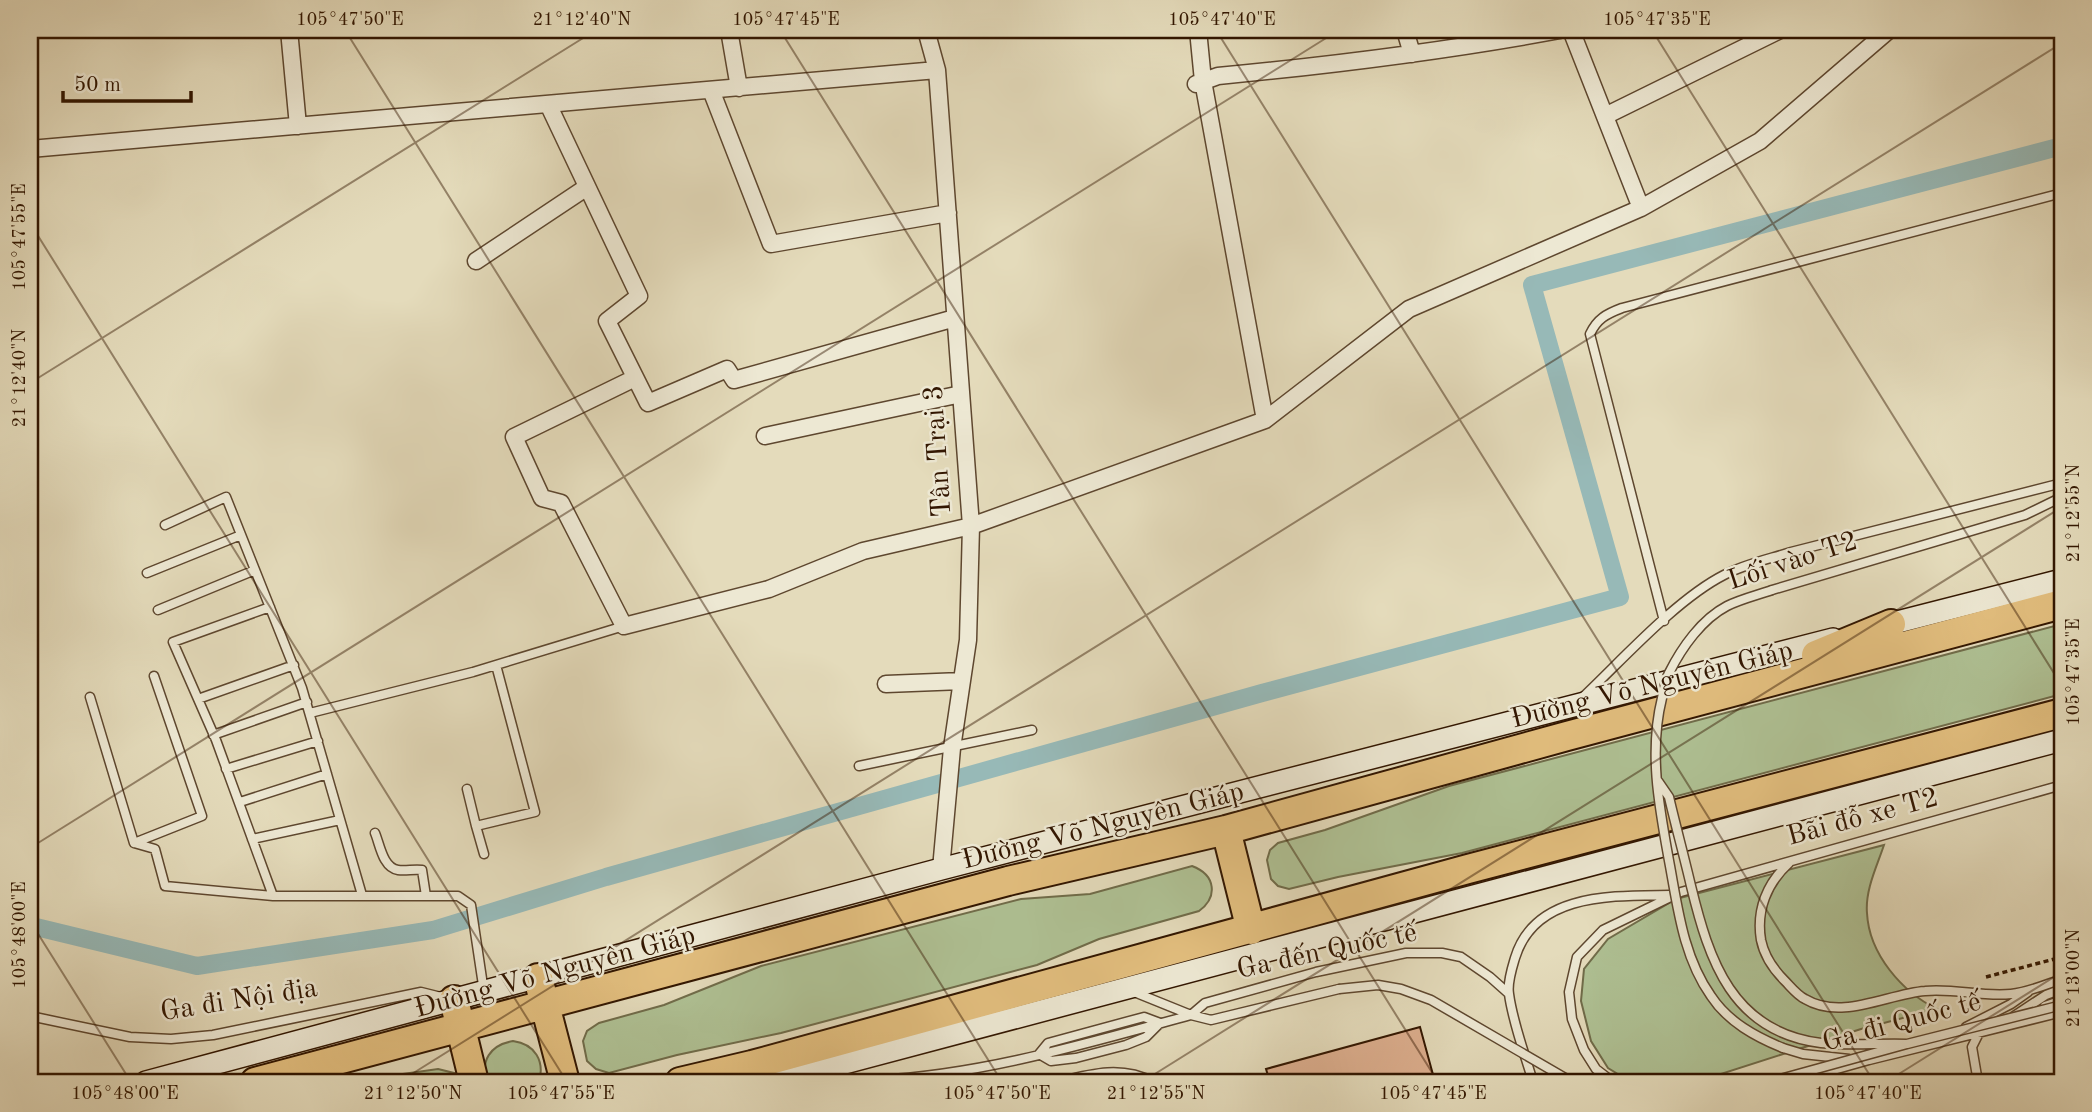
<svg xmlns="http://www.w3.org/2000/svg" width="2092" height="1112" viewBox="0 0 2092 1112" font-family="'Old Standard TT',serif">
	<style>
		.green { fill: #afc194; stroke: #706c4a; stroke-width: 2 }
		.lines { fill: none; stroke-linecap: round; stroke-linejoin: round }
		.canal { stroke: #97b9b7; stroke-width: 18 }
		.building { fill: #dcae8e; stroke: #321600; stroke-width: 2 }
		.lane-casing { stroke: #5e472f; stroke-width: 11 }
		.street-casing { stroke: #5e472f; stroke-width: 19 }
		.secondary-casing { stroke: #321600; stroke-width: 24 }
		.highway-casing { stroke: #321600; stroke-width: 32 }
		.path { stroke: #321600; stroke-width: 3.5; stroke-dasharray: 5 3.5; stroke-linecap: butt }
		.lane { stroke: #ede8d3; stroke-width: 8 }
		.street { stroke: #ede8d3; stroke-width: 16 }
		.secondary { stroke: #ede8d3; stroke-width: 21 }
		.highway { stroke: #e2be7e; stroke-width: 28 }
		.lane-bridge-casing { stroke: #5e472f; stroke-width: 11; stroke-linecap: butt }
		.lane-bridge { stroke: #ede8d3; stroke-width: 8 }
		.ticks { fill: none; stroke: #321600; stroke-width: 2; stroke-opacity: 0.45 }
		.labels { text-anchor: middle; dominant-baseline: central; stroke-width: 5; stroke-linejoin: round; paint-order: stroke }
		.street-label { font-size: 28px; fill: #321600; stroke: #ede8d3 }
		.neatline { fill: none; stroke: #321600; stroke-width: 2.5 }
		.ticks-label { font-size: 18px; text-anchor: middle; fill: #321600 }
	</style>
	<rect width="100%" height="100%" fill="#e4dbbb"/>
	<filter id="stains"><feTurbulence type="fractalNoise" baseFrequency=".00286" numOctaves="4"/><feColorMatrix values="0 0 0 0 .2 0 0 0 0 .09 0 0 0 0 .02 0 0 0 .5 -.17"/></filter>
	<radialGradient id="worn" r=".72"><stop offset=".6" stop-color="#630" stop-opacity="0"/><stop offset="1" stop-color="#630" stop-opacity=".3"/></radialGradient>
	<path class="green" d="M2062,624V694L1462,853L1338,877L1289,889L1278,886L1271,879L1267,860L1270,850L1278,843L1325,830L1449,786Z
		M1884,845C1877,866 1865,890 1867,913C1869,954 1902,992 1937,1009L1861,1029L1696,1082H1631L1608,1068L1591,1041L1581,1001L1584,969L1608,939L1676,899Z
		M1192,866C1216,875 1218,897 1199,911L1099,939L1037,965L781,1033L677,1055L609,1073L596,1069L587,1061L583,1041L587,1031L599,1023L664,1005L761,966L1021,899L1090,894Z
		M513,1041C535,1044 545,1061 539,1082H487C480,1061 490,1045 513,1041Z
		M438,1069L458,1074L464,1082H346Z"/>
	<g class="lines">
		<path class="canal" d="M30,924L32,926L197,966L433,930L606,877L1262,693L1620,597L1532,285L2062,146"/>
	</g>
	<path class="building" d="M1420,1027L1435,1082H1270L1266,1069Z"/>
	<g class="lines">
		<g class="lane-casing">
			<path id="lane" d="M165,525L226,497L302,688L362,895
				M147,573L241,535
				M1772,590L2025,515L2062,497
				M270,607L173,642L216,740L273,896
				M158,610L255,570
				M1664,621L1590,334C1597,319 1606,314 1622,308L2062,193
				M1584,696C1624,658 1677,599 1724,575C1745,564 1769,559 1791,552L2062,483
				M90,697L134,843L155,849L165,886L273,896H458L471,905L484,992
				M198,699L294,665
				M310,713L473,672L624,626
				M213,735L307,702
				M859,766L1032,730
				M226,769L318,741
				M467,789L476,826
				M240,802L327,774
				M375,833C380,845 383,868 398,870C406,871 414,869 422,870L426,896
				M252,839L340,820
				M134,843L202,816L154,676
				M484,854L476,826L535,812L496,665
				M1789,863C1767,883 1756,910 1761,940C1764,955 1774,970 1785,981C1791,987 1797,995 1805,999C1842,1021 1887,994 1925,991C1954,988 1982,997 2011,994C2029,992 2045,985 2062,979
				M1134,992L1191,1015L1211,1020L1339,989
				M2045,1006L2062,1000
				M30,1016L130,1037L171,1039L213,1035L421,992L441,997
				M2014,1016L2046,995L2062,989
				M1966,1027L2011,1004L2028,992
				M1783,1048L1803,1054L1849,1059
				M1039,1054L1051,1061L1076,1058L1126,1045L1146,1037L1159,1024
				M1039,1054L1048,1043L1144,1017L1160,1023
				M817,1079C837,1079 856,1081 876,1080C982,1075 1088,1043 1191,1015L1205,1003L1316,972L1406,953H1442L1461,957L1490,977L1508,993
				M1058,1082C1090,1074 1122,1065 1153,1082
				M1533,1082C1525,1054 1513,1024 1509,994C1507,983 1512,968 1515,958C1535,892 1614,896 1670,895
				M1613,1082L1596,1069L1584,1050L1572,1019L1569,992L1577,957L1603,930L1681,892L2062,785
				M1768,1082L1780,1079
				M1791,1082L1869,1060L2062,1012
				M1978,1082L1972,1047L1980,1031"/>
		</g>
		<g class="street-casing">
			<path id="street" d="M289,30L298,126
				M729,30L739,88
				M926,30L937,70L971,526L968,640L952,748L941,869
				M1198,30L1203,81L1265,420
				M1405,30L1412,54
				M1571,30L1641,208
				M1196,84L1218,76C1333,65 1446,51 1560,30
				M711,90L771,244L948,213
				M548,104L639,296L607,321L648,403L727,369L734,380L955,318
				M1605,116L1780,30
				M30,149L937,70
				M476,261L587,187
				M635,378L514,437L542,498L561,503L624,626L769,589L863,551L971,526L1265,420L1409,309L1641,208L1760,141L1889,30
				M765,436L961,394
				M886,684L962,681"/>
		</g>
		<g class="secondary-casing">
			<path id="secondary" d="M1878,627L2062,580
				M146,1082L941,869L1833,639
				M773,1082L2062,740"/>
		</g>
		<g class="highway-casing">
			<path id="highway" d="M1816,655L1891,624
				M1226,830L1251,930
				M538,978L565,1082
				M454,1000L474,1082
				M255,1082L1008,881L1226,830L1567,736L2062,604
				M680,1082L752,1065L1468,869L2062,713"/>
		</g>
		<path class="path" d="M1986,977L2062,957"/>
		<use href="#lane" class="lane"/>
		<use href="#street" class="street"/>
		<use href="#secondary" class="secondary"/>
		<use href="#highway" class="highway"/>
		<g class="lane-bridge-casing">
			<path id="lane-bridge" d="M1772,590C1758,595 1741,599 1727,606C1702,619 1682,647 1669,673C1665,680 1664,690 1662,698C1648,754 1660,811 1670,866C1678,910 1684,958 1711,996C1728,1022 1756,1037 1783,1048
				M1658,781L1669,797C1676,827 1684,856 1691,886C1709,960 1732,1032 1821,1043C1849,1046 1879,1043 1907,1044
				M1339,989L1378,985L1401,989L1431,1000L1572,1082
				M1780,1079L1907,1044L2062,1005"/>
		</g>
		<use href="#lane-bridge" class="lane-bridge"/>
	</g>
	<path class="ticks" d="M345,30L1002,1082M780,30L1438,1082M1216,30L1874,1082M1652,30L2062,686M30,223L567,1082M30,383L596,30M30,848L1339,30M30,921L131,1082M399,1082L2062,43M1142,1082L2062,507M1886,1082L2062,972"/>
	<g class="labels">
		<g class="street-label">
			<text transform="translate(939 451) rotate(-94)">Tân Trại 3</text>
			<text transform="translate(1793 562) rotate(-18)">Lối vào T2</text>
			<text transform="translate(1652 686) rotate(-14)">Đường Võ Nguyên Giáp</text>
			<text transform="translate(1863 818) rotate(-15)">Bãi đỗ xe T2</text>
			<text transform="translate(1103 827) rotate(-14)">Đường Võ Nguyên Giáp</text>
			<text transform="translate(1327 952) rotate(-12)">Ga đến Quốc tế</text>
			<text transform="translate(555 973) rotate(-15)">Đường Võ Nguyên Giáp</text>
			<text transform="translate(239 1001) rotate(-9)">Ga đi Nội địa</text>
			<text transform="translate(1902 1023) rotate(-15)">Ga đi Quốc tế</text>
		</g>
	</g>
	<rect width="2092" height="1112" fill="none" stroke="#e4dbbb" stroke-width="77"/>
	<path d="M63 91v10h128v-10" fill="none" stroke="#321600" stroke-width="3.5"/>
	<text x="74" y="91" font-size="21" fill="#321600" stroke="#ede8d3" stroke-width="5" paint-order="stroke">50 m</text>
	<rect x="38" y="38" width="2016" height="1036" class="neatline"/>
	<g class="ticks-label">
		<text x="350" y="25">105°47'50"E</text>
		<text x="582" y="25">21°12'40"N</text>
		<text x="786" y="25">105°47'45"E</text>
		<text x="1222" y="25">105°47'40"E</text>
		<text x="1657" y="25">105°47'35"E</text>
		<text transform="translate(19 237) rotate(-90)" y="6">105°47'55"E</text>
		<text transform="translate(19 378) rotate(-90)" y="6">21°12'40"N</text>
		<text transform="translate(2073 513) rotate(-90)" y="6">21°12'55"N</text>
		<text transform="translate(2073 672) rotate(-90)" y="6">105°47'35"E</text>
		<text transform="translate(19 935) rotate(-90)" y="6">105°48'00"E</text>
		<text transform="translate(2073 978) rotate(-90)" y="6">21°13'00"N</text>
		<text x="125" y="1099">105°48'00"E</text>
		<text x="413" y="1099">21°12'50"N</text>
		<text x="561" y="1099">105°47'55"E</text>
		<text x="997" y="1099">105°47'50"E</text>
		<text x="1156" y="1099">21°12'55"N</text>
		<text x="1433" y="1099">105°47'45"E</text>
		<text x="1868" y="1099">105°47'40"E</text>
	</g>
	<rect width="100%" height="100%" filter="url(#stains)"/>
	<rect width="100%" height="100%" fill="url(#worn)"/>
</svg>
